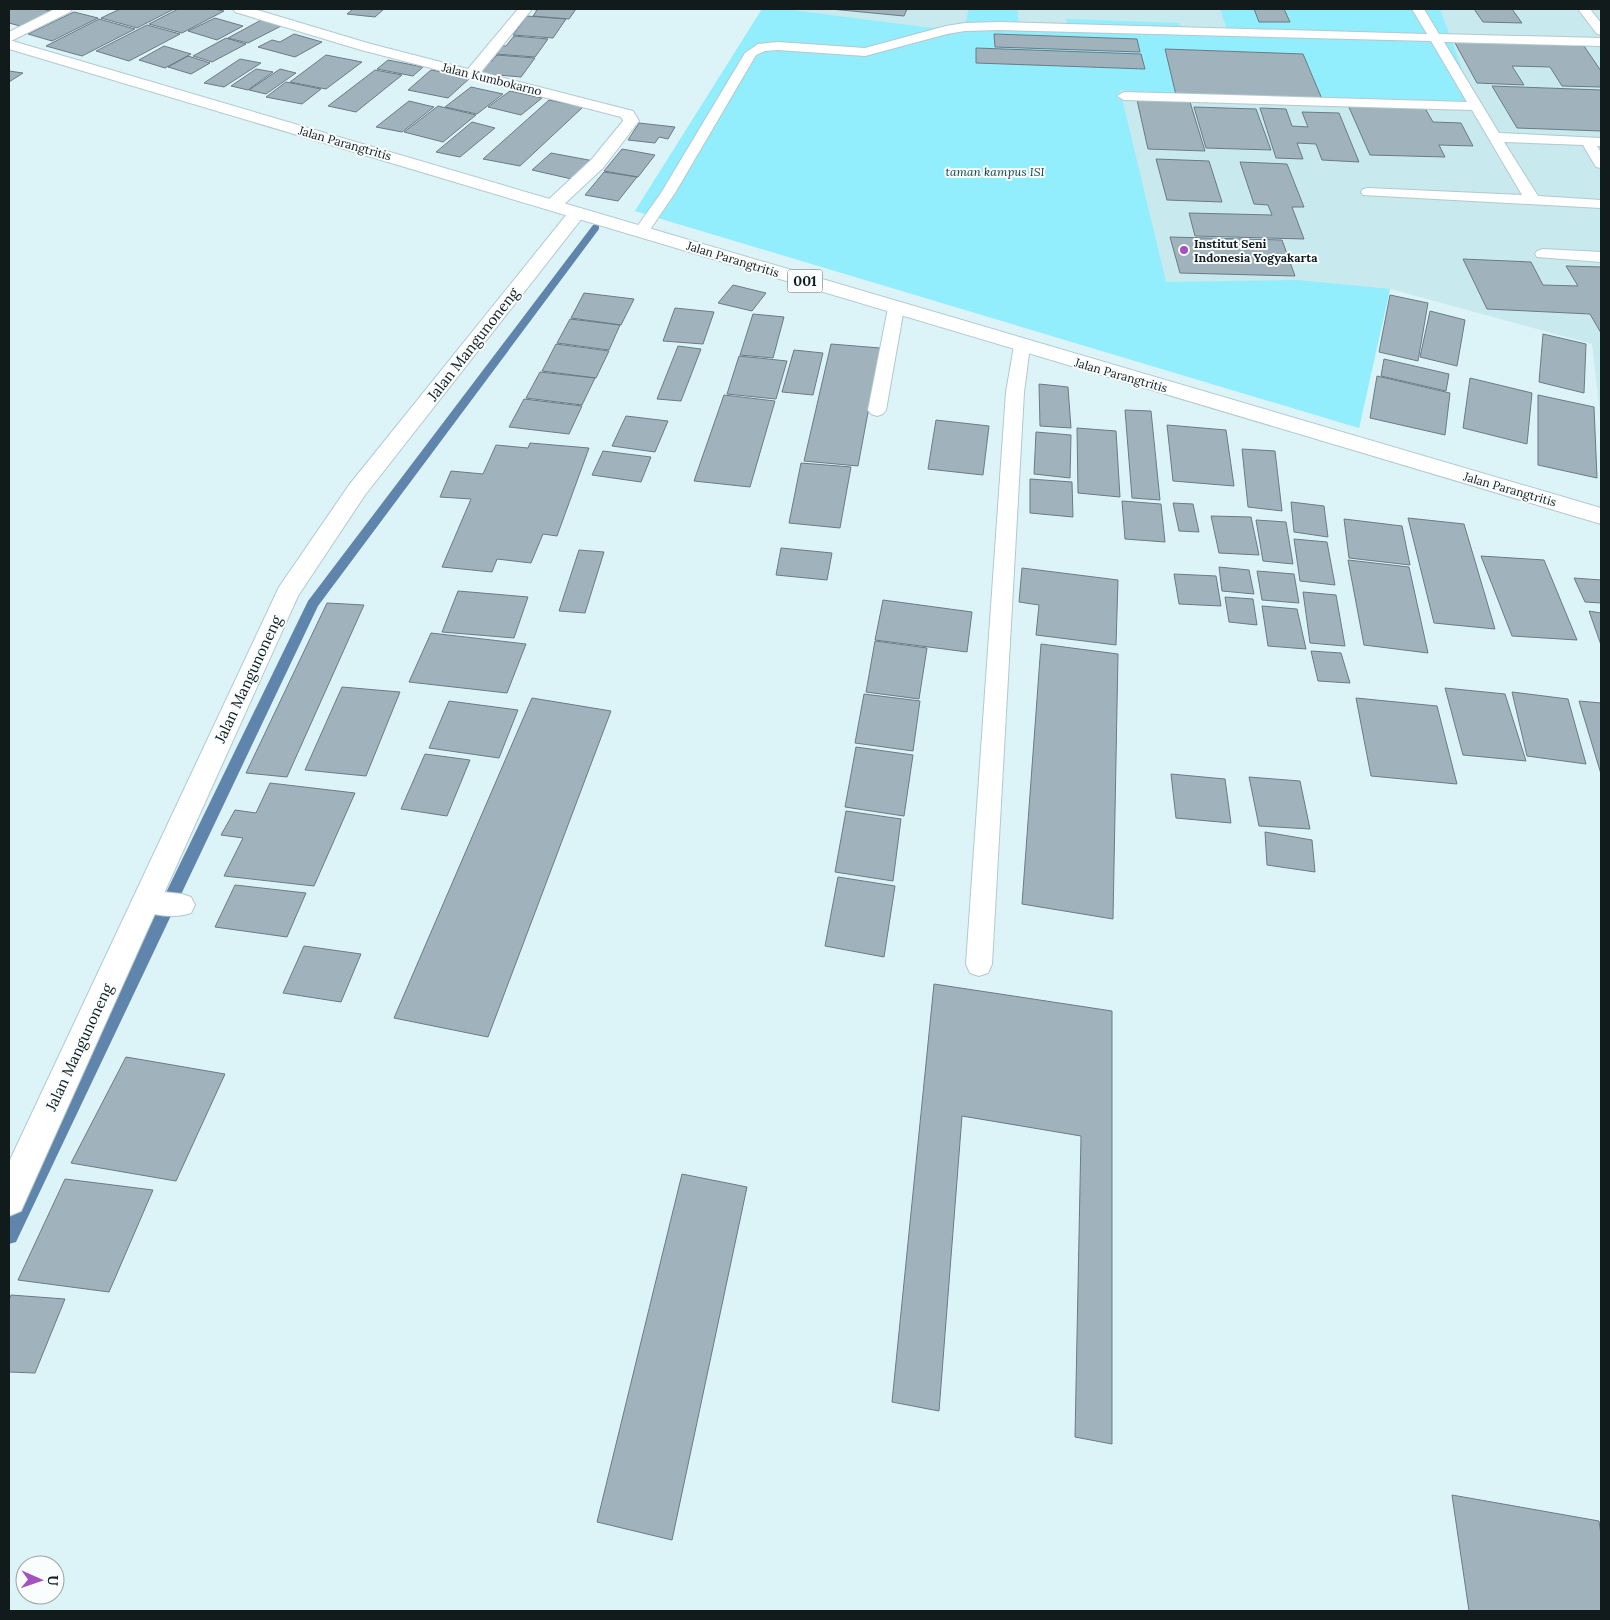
<svg xmlns="http://www.w3.org/2000/svg" width="1610" height="1620" viewBox="0 0 1610 1620" font-family="Lora,serif">
	<style>
		.built { fill: #c8e9ee }
		.green { fill: #92edfd }
		.lines { fill: none; stroke-linecap: round; stroke-linejoin: round }
		.stream { fill: #5f85ac; fill-rule: evenodd }
		.building { fill: #a0b3bd; stroke: #6a7b85 }
		.lane-casing { stroke: #b2c9cd; stroke-width: 2 }
		.street-casing { stroke: #b2c9cd; stroke-width: 2 }
		.primary-casing { stroke: #b2c9cd; stroke-width: 2 }
		.lane { fill: #fff; fill-rule: evenodd }
		.street { fill: #fff; fill-rule: evenodd }
		.primary { fill: #fff; fill-rule: evenodd }
		.poi-dot { fill: #a352c1; stroke: #f9fdfe; stroke-width: 2 }
		.labels { text-anchor: middle; dominant-baseline: central; stroke-width: 4; stroke-linejoin: round; paint-order: stroke }
		.far-street-label { font-size: 12px; fill: #121b1c; stroke: #f9fdfe }
		.far-park-label { font-size: 12px; font-style: italic; fill: #0b3c43; stroke: #f9fdfe }
		.far-poi-label { font-size: 12px; font-weight: bold; fill: #121b1c; stroke: #f9fdfe; text-anchor: start }
		.shield { fill: #f9fdfe; stroke: #575f60; stroke-width: 1 }
		.shield-label { font-size: 14px; font-weight: bold; fill: #121b1c }
		.street-label { font-size: 15px; fill: #121b1c; stroke: #f9fdfe }
	</style>
	<rect width="100%" height="100%" fill="#dcf4f8"/>
	<path class="built" d="M762,9H1601V422L1592,344L1390,289L1359,428L635,211Z"/>
	<path class="green" d="M762,9H784L963,32L969,9H1017L1019,22L1067,24L1066,19L1179,23L1181,31L1228,32L1220,9H1440L1476,107L1322,99L1302,54L1165,49L1176,95L1120,90L1166,282L1297,280L1390,289L1359,428L635,211Z"/>
	<g class="lines">
		<path class="stream" d="M596,224L599,225V229L318,606L16,1242L9,1244V1215L308,601L593,225Z"/>
	</g>
	<path class="building" d="M9,9H41L51,11L20,26L9,23Z
		M120,9H174L137,28L101,18Z
		M178,9H214L224,11L182,33L149,24Z
		M353,9H384L375,17L347,14Z
		M530,9H576L569,19L533,16L537,10Z
		M831,9H907L904,16Z
		M1254,9H1284L1290,22H1259Z
		M1474,9H1512L1522,23L1483,22Z
		M74,12L98,18L52,41L28,34Z
		M527,16L566,19L553,38L513,35Z
		M215,18L243,26L217,40L188,31Z
		M99,19L135,29L82,56L46,46Z
		M263,19L283,25L248,43L228,38Z
		M147,25L180,34L129,61L96,51Z
		M294,34L322,42L295,57L258,47L272,40L280,42Z
		M994,34L1137,39L1140,52L995,47Z
		M514,36L548,39L535,57L495,54L501,46H506Z
		M226,38L246,44L212,62L193,56Z
		M1454,41L1584,46L1601,71V87L1562,86L1550,67L1512,66L1524,85L1477,83Z
		M164,46L191,54L165,68L139,60Z
		M976,48L1141,54L1145,69L976,63Z
		M1165,49L1303,54L1322,99L1176,95Z
		M326,55L362,62L326,89L290,82Z
		M497,55L535,58L521,77L475,73L488,60L492,61Z
		M188,56L210,63L191,74L168,67Z
		M240,59L261,63L224,87L204,83Z
		M388,60L423,67L413,76L377,69Z
		M256,69L273,72L248,90L231,86Z
		M280,69L296,73L266,94L249,90Z
		M375,70L402,75L356,112L328,106Z
		M431,70L471,77L448,98L408,90Z
		M9,71L23,73L9,82Z
		M286,82L321,89L302,104L266,97Z
		M1492,86L1601,90V131L1517,128Z
		M471,87L503,94L477,114L445,107Z
		M510,91L542,98L521,115L488,107Z
		M549,100L583,107L520,166L483,159Z
		M1137,100L1190,102L1205,151L1148,149Z
		M409,101L434,107L402,132L376,127Z
		M1348,105L1425,108L1433,122L1461,123L1473,146L1439,145L1445,157L1370,155Z
		M438,106L476,115L443,142L404,132Z
		M1194,107L1256,109L1271,150L1206,148Z
		M1260,108L1286,109L1292,126L1308,127L1302,112L1339,113L1359,162L1322,160L1316,144L1297,143L1303,159L1276,158Z
		M472,122L495,128L460,157L436,152Z
		M639,123L675,127L668,139L659,137L655,143L628,140Z
		M622,149L655,155L638,177L604,171Z
		M551,153L594,161L576,180L532,170Z
		M1156,159L1209,161L1222,202L1167,200Z
		M1240,162L1287,164L1304,207H1292L1304,239L1195,236L1189,213L1272,215L1268,205L1254,204Z
		M604,172L637,177L618,201L585,195Z
		M1170,237L1282,240L1295,276L1180,273Z
		M1463,259L1531,262L1543,285L1578,286L1566,266L1601,267V333L1590,314L1487,309Z
		M733,285L766,293L752,311L718,303Z
		M584,293L634,299L621,325L571,318Z
		M1390,295L1428,303L1418,361L1379,352Z
		M675,308L714,312L703,344L663,341Z
		M1430,311L1465,320L1457,366L1420,357Z
		M753,314L784,317L773,358L740,355Z
		M570,319L620,325L609,350L557,343Z
		M1543,334L1586,344L1584,393L1539,382Z
		M556,344L609,351L596,378L542,371Z
		M831,344L880,348L858,466L804,461Z
		M678,346L701,349L681,401L657,399Z
		M794,350L823,353L813,395L782,392Z
		M739,356L787,361L776,399L727,394Z
		M1384,359L1449,374L1446,391L1381,376Z
		M540,372L595,378L582,405L526,398Z
		M1377,376L1450,393L1445,435L1370,418Z
		M1470,378L1532,393L1527,444L1463,428Z
		M1039,384L1068,387L1071,428L1040,426Z
		M724,395L775,401L750,487L694,481Z
		M1538,395L1594,407L1597,478L1538,465Z
		M524,399L582,406L569,434L509,427Z
		M1125,410L1151,411L1160,500L1132,498Z
		M626,416L668,421L655,452L612,446Z
		M936,420L989,426L983,475L928,469Z
		M1167,425L1226,430L1234,486L1173,481Z
		M1077,428L1116,431L1120,497L1078,493Z
		M1036,432L1071,435L1070,478L1034,474Z
		M530,443L589,448L557,536L543,534L531,563L497,559L492,572L442,567L471,499L440,497L451,471L483,474L496,445L528,448Z
		M1242,449L1275,451L1282,511L1248,507Z
		M603,451L651,457L641,482L592,475Z
		M801,463L851,467L840,528L789,523Z
		M1030,479L1072,482L1073,517L1030,513Z
		M1122,501L1161,504L1165,542L1125,539Z
		M1291,502L1324,506L1328,537L1294,532Z
		M1173,503L1193,504L1199,532L1179,531Z
		M1211,516L1251,517L1259,555L1219,553Z
		M1408,518L1464,524L1495,629L1434,623Z
		M1344,519L1402,526L1410,565L1349,558Z
		M1256,520L1286,522L1293,564L1263,561Z
		M1294,539L1327,542L1335,585L1300,581Z
		M781,548L832,553L827,580L776,575Z
		M579,550L604,552L585,613L559,611Z
		M1481,556L1544,560L1577,640L1512,636Z
		M1348,560L1409,567L1428,653L1364,645Z
		M1219,567L1249,570L1254,594L1222,591Z
		M1022,568L1118,580L1116,645L1036,635L1039,605L1019,602Z
		M1257,571L1294,574L1299,603L1262,600Z
		M1174,574L1216,576L1221,606L1179,604Z
		M1574,578L1601,580V603L1585,602Z
		M458,591L528,597L514,638L442,632Z
		M1303,592L1336,595L1345,646L1310,643Z
		M1225,597L1253,599L1257,625L1229,622Z
		M883,600L972,612L967,652L875,640Z
		M327,603L364,605L287,777L246,773Z
		M1262,606L1297,609L1306,649L1268,646Z
		M1589,611L1601,613V645Z
		M431,633L526,644L507,693L409,682Z
		M875,641L927,648L919,699L866,692Z
		M1041,644L1118,654L1113,919L1022,904Z
		M1311,651L1341,653L1350,683L1318,681Z
		M342,687L400,692L366,776L305,770Z
		M1445,688L1505,694L1526,761L1463,755Z
		M1512,692L1568,699L1586,764L1527,756Z
		M864,694L920,701L913,751L855,743Z
		M532,698L611,711L488,1037L394,1018Z
		M1356,698L1437,706L1457,784L1371,776Z
		M449,701L518,710L499,758L429,748Z
		M1579,701L1601,703V774Z
		M856,747L913,755L904,816L845,807Z
		M425,754L470,760L447,816L401,809Z
		M1171,774L1225,779L1231,823L1176,818Z
		M1249,777L1300,781L1310,829L1259,826Z
		M270,783L355,793L314,886L224,876L243,838L221,835L235,810L256,813Z
		M846,811L901,819L893,881L835,872Z
		M1265,832L1312,840L1315,872L1267,865Z
		M838,877L895,886L884,957L825,946Z
		M235,885L306,893L287,937L215,927Z
		M304,946L361,954L341,1002L283,993Z
		M934,984L1112,1011V1444L1075,1437L1081,1136L962,1116L939,1411L892,1402Z
		M126,1057L225,1074L176,1181L71,1163Z
		M682,1174L747,1187L672,1540L597,1522Z
		M65,1179L153,1190L109,1292L18,1280Z
		M11,1295L65,1299L35,1373L9,1372V1300Z
		M1452,1495L1599,1521L1601,1535V1611H1469Z"/>
	<g class="lines">
		<g class="lane-casing">
			<path id="lane" d="M1412,9H1424L1439,34L1601,38V46L1444,42L1499,133L1601,138V146H1597L1601,153V168L1596,167L1583,145L1504,142L1538,196L1601,200V208L1363,195L1361,192L1363,189L1368,188L1522,195L1472,110L1124,100L1117,96L1124,92L1467,102L1431,41L999,30L965,31L947,34L865,56L778,50L765,51L756,55L675,193L647,234H637L634,231L661,193L745,53L758,44L778,42L865,48L946,26L965,23L999,22L1427,34Z
				M1578,9H1590L1601,23V35L1597,34Z
				M1543,249L1601,252V262L1537,257L1535,254L1537,251Z
				M896,303L902,305L904,308L886,410L883,414L877,416L871,414L868,410L888,308L890,305Z
				M1022,341L1028,342L1030,346L1024,392L992,964L988,973L979,976L970,973L966,964L1006,392L1014,346L1016,342Z
				M145,890L182,894L191,897L195,905L191,913C175,919 152,915 136,909L132,901L136,893Z"/>
		</g>
		<g class="street-casing">
			<path id="street" d="M55,9H72L70,12L9,42V32Z
				M233,9H254L371,44L468,69L518,9H532L481,72L633,111L639,121L603,168L559,209L553,210L547,209L544,205L547,201L591,160L623,121L621,117L361,50L235,12Z
				M577,208L583,209L586,213L583,217L365,495L298,596L21,1211L9,1216V1162L279,587L349,485L571,209Z"/>
		</g>
		<g class="primary-casing">
			<path id="primary" d="M9,40L1601,508V524L9,49Z"/>
		</g>
		<use href="#lane" class="lane"/>
		<use href="#street" class="street"/>
		<use href="#primary" class="primary"/>
	</g>
	<circle class="poi-dot" cx="1184" cy="250" r="5"/>
	<g class="labels">
		<g class="far-street-label">
			<text transform="translate(492 79) rotate(14)">Jalan Kumbokarno</text>
			<text transform="translate(345 143) rotate(16)">Jalan Parangtritis</text>
			<text transform="translate(733 259) rotate(17)">Jalan Parangtritis</text>
			<text transform="translate(1121 375) rotate(16)">Jalan Parangtritis</text>
			<text transform="translate(1510 489) rotate(16)">Jalan Parangtritis</text>
		</g>
		<g class="far-park-label">
			<text x="995" y="171">taman kampus ISI</text>
		</g>
		<g class="far-poi-label">
			<text x="1194" y="243">Institut Seni<tspan x="1194" dy="14">Indonesia Yogyakarta</tspan></text>
		</g>
		<rect class="shield" x="787.5" y="269.5" width="35" height="23" rx="4"/>
		<g class="shield-label">
			<text x="805" y="281">001</text>
		</g>
		<g class="street-label">
			<text transform="translate(473 344) rotate(-52)">Jalan Mangunoneng</text>
			<text transform="translate(248 679) rotate(-65)">Jalan Mangunoneng</text>
			<text transform="translate(79 1047) rotate(-65)">Jalan Mangunoneng</text>
		</g>
	</g>
	<rect width="1610" height="1620" fill="none" stroke="#121b1c" stroke-width="20"/>
	<g transform="translate(40 1580) rotate(92)"><circle r="24" fill="#f9fdfe" stroke="#9da3a4"/>
	<path d="M0-4L9 19L0 12L-9 19Z" fill="#a352c1"/>
	<text y="-8" font-size="14" font-weight="bold" text-anchor="middle" fill="#121b1c">U</text>
	</g>
</svg>
